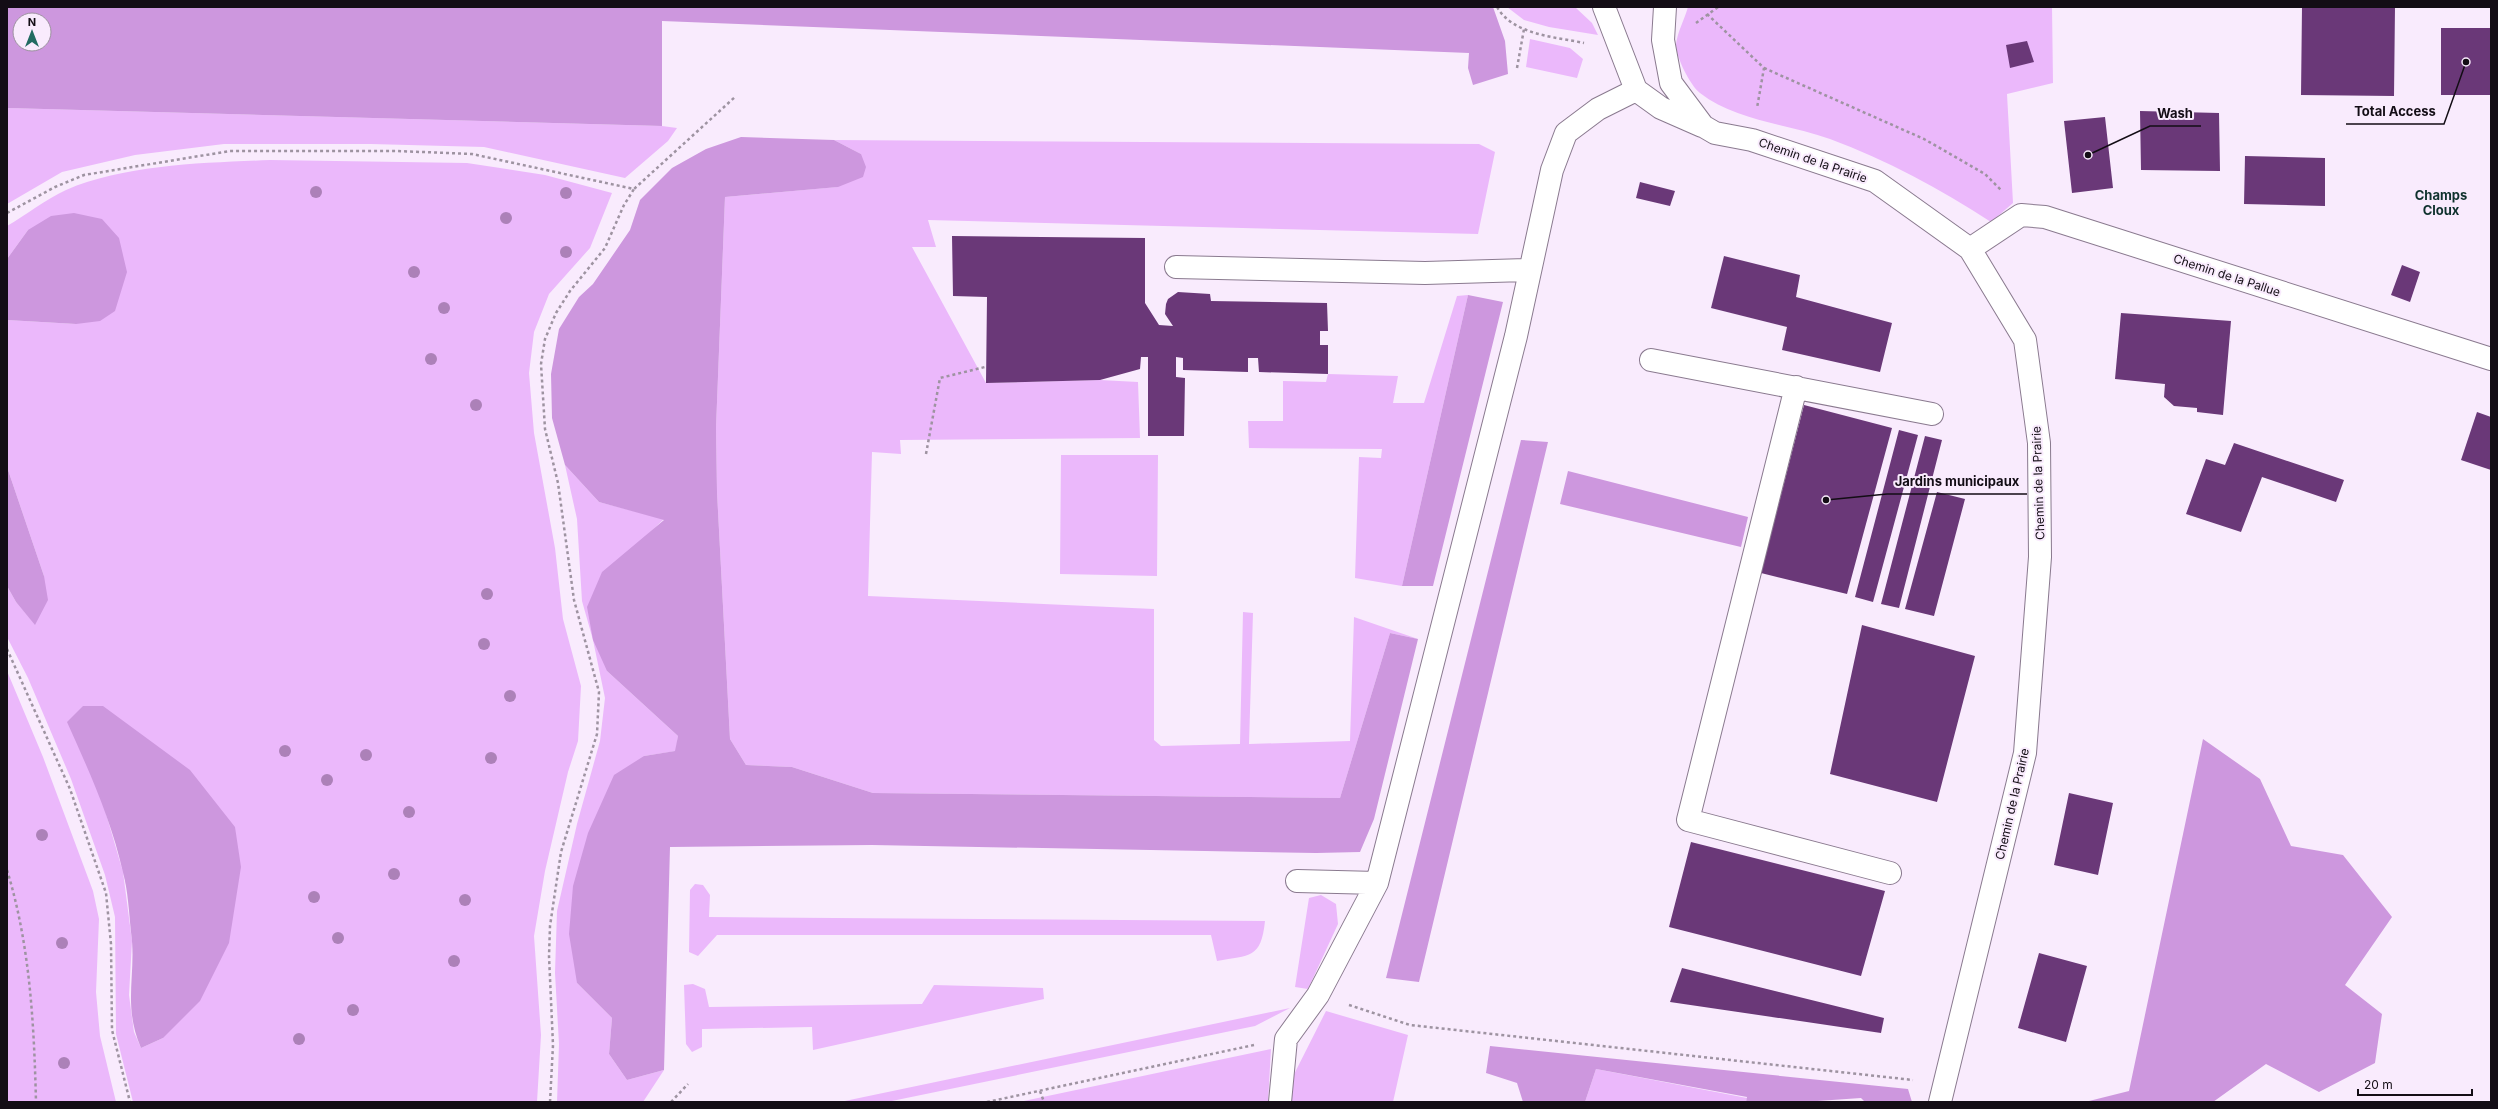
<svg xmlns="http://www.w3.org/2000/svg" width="2498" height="1109" viewBox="0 0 2498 1109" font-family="Inter,sans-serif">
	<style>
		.green { fill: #ebb8fb; fill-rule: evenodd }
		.forest { fill: #cd97de; fill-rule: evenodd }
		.building { fill: #6a3878 }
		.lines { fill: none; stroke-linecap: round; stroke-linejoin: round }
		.minor-casing { stroke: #8a7a8f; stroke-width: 24 }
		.path { stroke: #9e93a1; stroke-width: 2.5; stroke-dasharray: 3 3; stroke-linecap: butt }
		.minor { stroke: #fff; stroke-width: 22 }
		.tree { fill: #ac81b8 }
		.labels { text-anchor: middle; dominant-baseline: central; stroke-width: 4; stroke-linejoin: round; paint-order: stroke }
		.street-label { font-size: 12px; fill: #130d15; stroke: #f9ebfd }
		.neighbourhood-label { font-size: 13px; font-weight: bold; fill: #0f312d; stroke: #f9ebfd }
		.leader { fill: none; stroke: #130d15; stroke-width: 1.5 }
		.callout-dot { fill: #130d15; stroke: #f9ebfd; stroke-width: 1.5 }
		.callout-label { font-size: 13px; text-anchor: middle; font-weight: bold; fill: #130d15; stroke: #f9ebfd; stroke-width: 4; stroke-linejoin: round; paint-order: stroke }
	</style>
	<rect width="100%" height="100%" fill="#f9ebfd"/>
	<path class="green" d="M1507,7H1575L1592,23L1598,35L1549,27L1524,20Z
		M1688,7H2052L2053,83L2007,94L2013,203L1991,222C1940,189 1887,160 1830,139C1788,124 1736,121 1700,93C1690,85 1676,57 1676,45C1677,33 1685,18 1688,7Z
		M1530,39L1570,48L1583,59L1577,78L1526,67Z
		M7,108L662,126L677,128L668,141L625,178L484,147L371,144H224L135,155L62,172L7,204Z
		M834,140L1479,144L1495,152L1478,234L928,220L936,247H912L986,383L1100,380L1138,382L1140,438L900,440L901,454L872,452L868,596L1154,609V740L1161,746L1240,744L1243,612L1253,613L1249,744L1350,741L1354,617L1418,639L1390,633L1340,798L873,793L792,767L746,765L730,739L717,492L716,428L725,197L837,187L861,154Z
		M270,160L467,163L545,175L612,193L590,248L549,294L534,332L529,373L534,433L555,548L563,619L581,686L578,741L568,772L545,871L534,936L541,1035L537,1102H133L116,1034L115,917L105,875L71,779L28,678L7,637V586L16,602L35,624L44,576L7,467V320L76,324L28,230L7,259V226C26,215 46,199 66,190C127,164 205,163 270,160ZM83,706L163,1038L141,1048L134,1032L129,995L132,941L123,872L102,800Z
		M1468,295L1402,586L1355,578L1359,457L1381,458L1382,449L1249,448L1248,421H1283V381L1326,382L1328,374L1398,376L1393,403H1424L1457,296Z
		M1061,455H1158L1157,576L1060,574Z
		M565,465L599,502L664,519L644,538L607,671L678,736L676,751L644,756L577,983L612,1018L609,1054L627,1080L664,1070L643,1102H557L559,1044L555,973L557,911L577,824L600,741L605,698L593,640L582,601L577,519Z
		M7,671L43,757L93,891L99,919L96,992L100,1036L116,1102H7Z
		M695,884L703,885L710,895L709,917L1265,921C1261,959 1250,955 1217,961L1211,935H717L698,956L689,952L690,890Z
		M1321,895L1336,904L1338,924L1308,989L1295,987L1309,898Z
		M693,984L705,989L709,1007L922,1004L934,985L1043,988L1044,999L813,1050L812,1027L702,1029V1047L692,1052L686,1044L684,985Z
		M1290,1008L1255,1026L887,1102H840Z
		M1326,1011L1408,1035L1393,1102H1280Z
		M1271,1049L1268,1102H1019Z
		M1596,1069L1747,1098L1746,1102H1585Z"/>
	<path class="forest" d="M7,7H1493L1505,41L1508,74L1473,85L1468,68L1469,53L662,21V126L7,108ZM20,20H44V44H20Z
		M741,137L834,140L861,154L866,167L863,177L838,187L725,197L716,428L717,492L730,739L746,765L792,767L873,793L1340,798L1390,633L1418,639L1374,819L1360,852L1316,853L872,845L670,847L664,1070L627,1080L609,1054L612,1018L577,983L569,934L573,886L588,833L614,775L644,756L675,751L678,736L607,671L593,640L587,607L602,572L664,520L599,502L565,465L552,418L551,374L559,329L579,297L593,284L630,230L640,200L672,168L706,149Z
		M74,213L102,219L119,238L127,272L115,311L100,321L76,324L7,320V259L28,230L51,216Z
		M1468,295L1503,302L1433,586H1402Z
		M1521,440L1548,442L1419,982L1386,978Z
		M7,467L44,576L48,600L35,625L16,602L7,586Z
		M1568,471L1748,517L1741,547L1560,504Z
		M83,706H103L190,770L235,827L241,867L229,943L200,1001L163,1038L141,1048C122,1004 137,974 131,932C129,912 128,891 123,872C111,819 89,771 67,722Z
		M2203,739L2260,779L2291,846L2343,855L2392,917L2345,985L2382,1014L2375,1063L2319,1092L2266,1064L2213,1102H2085L2129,1091Z
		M1490,1046L1908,1089L1912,1102H1865L1861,1098L1803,1102H1746L1747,1097L1596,1069L1585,1102H1523L1517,1083L1486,1073Z"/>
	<path class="building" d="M2302,7H2395L2394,96L2301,95Z
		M2441,28H2491V95H2441Z
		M2027,41L2034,62L2010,68L2006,45Z
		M2140,111L2219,113L2220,171L2141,170Z
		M2105,117L2113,188L2072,193L2064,121Z
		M2245,156L2325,158V206L2244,204Z
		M1640,182L1675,191L1670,206L1636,198Z
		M952,236L1145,238V303L1159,325L1173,326L1165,314L1166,304L1168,299L1178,292L1210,294L1211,301L1327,303L1328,331H1320V345H1328V374L1259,372L1258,358H1248V372L1183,370V358L1176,357V377L1185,378L1184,436H1148V357H1141L1140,369L1100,380L986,383L987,297L953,296Z
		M1724,256L1800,275L1796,297L1892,323L1880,372L1782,350L1787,327L1711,308Z
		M2402,265L2420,272L2410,302L2391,295Z
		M2121,313L2231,321L2223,415L2197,412V408L2174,406L2164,397L2165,384L2115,379Z
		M1804,405L1892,428L1847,594L1761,573Z
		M2477,412L2491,417V470L2461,460Z
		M1899,430L1918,435L1873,602L1855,597Z
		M1925,436L1942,440L1899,608L1881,604Z
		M2234,443L2344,480L2336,502L2262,477L2241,532L2186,514L2206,459L2225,465Z
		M1937,492L1965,499L1934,616L1905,609Z
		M1862,625L1975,656L1937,802L1830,774Z
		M2069,793L2113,803L2098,875L2054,865Z
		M1691,842L1885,891L1861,976L1669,927Z
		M2039,953L2087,966L2066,1042L2018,1028Z
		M1682,968L1884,1018L1881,1033L1670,1002Z"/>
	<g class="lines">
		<g class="minor-casing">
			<path id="minor" d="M1604,7L1636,90L1661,108L1702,126
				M1665,7L1663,40L1671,83L1703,126L1715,133L1752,140L1875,181L1970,249L2025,340L2039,443L2040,557L2025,753L1940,1102
				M1970,249L2021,215L2045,217L2491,359
				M1176,267L1425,273L1529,270
				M1651,360L1932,414
				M1796,387L1688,820L1890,873
				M1297,881L1377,883L1516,336L1552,170L1566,133L1598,109L1636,90
				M1280,1102L1286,1039L1318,995L1377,883"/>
		</g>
		<path class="path" d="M1497,7C1513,35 1556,37 1584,43
			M1707,14L1764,68L1757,108
			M1696,23L1718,7
			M1517,68L1524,29
			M1764,68L1924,139L1985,174L2002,191
			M7,213L55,187L84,175L230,151H397L472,154L634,189L735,97
			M926,454L940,378L985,367
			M7,649L70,789L106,893L111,944L112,1030L130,1102
			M7,870C30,945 34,1023 36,1102
			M1349,1005L1410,1025L1913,1080
			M1040,1091L1044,1102
			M550,1102L553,1045L549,956L550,926L561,852L597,734L599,692L574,600L558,483L545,429L541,364L545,339L556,313L570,291L605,248L624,205L634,189
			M671,1102L688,1084
			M987,1102L1254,1045"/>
		<use href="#minor" class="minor"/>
	</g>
	<g class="tree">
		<circle cx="316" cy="192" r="6"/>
		<circle cx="566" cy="193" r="6"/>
		<circle cx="506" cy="218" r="6"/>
		<circle cx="566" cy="252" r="6"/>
		<circle cx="414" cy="272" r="6"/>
		<circle cx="444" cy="308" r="6"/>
		<circle cx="431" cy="359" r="6"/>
		<circle cx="476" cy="405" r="6"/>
		<circle cx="487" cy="594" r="6"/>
		<circle cx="484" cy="644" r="6"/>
		<circle cx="510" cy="696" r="6"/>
		<circle cx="285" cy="751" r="6"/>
		<circle cx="366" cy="755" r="6"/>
		<circle cx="491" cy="758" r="6"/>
		<circle cx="327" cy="780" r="6"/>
		<circle cx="409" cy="812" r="6"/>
		<circle cx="42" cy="835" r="6"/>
		<circle cx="394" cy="874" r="6"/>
		<circle cx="314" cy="897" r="6"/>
		<circle cx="465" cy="900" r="6"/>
		<circle cx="338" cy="938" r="6"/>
		<circle cx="62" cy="943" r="6"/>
		<circle cx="454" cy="961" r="6"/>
		<circle cx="353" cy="1010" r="6"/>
		<circle cx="299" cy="1039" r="6"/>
		<circle cx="64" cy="1063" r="6"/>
	</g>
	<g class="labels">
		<g class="street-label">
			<text transform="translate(1813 160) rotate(19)">Chemin de la Prairie</text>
			<text transform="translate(2227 275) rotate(18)">Chemin de la Pallue</text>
			<text transform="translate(2038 483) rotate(-92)">Chemin de la Prairie</text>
			<text transform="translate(2012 804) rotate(-77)">Chemin de la Prairie</text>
		</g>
		<g class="neighbourhood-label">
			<text x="2441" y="195">Champs<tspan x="2441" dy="15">Cloux</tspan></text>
		</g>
	</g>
	<path class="leader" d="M2466 62L2444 124H2346M2088 155L2150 126H2201M1826 500L1887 494H2027"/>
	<g class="callout-dot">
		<circle cx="2466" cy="62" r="4"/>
		<circle cx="2088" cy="155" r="4"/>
		<circle cx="1826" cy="500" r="4"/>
	</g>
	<g class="callout-label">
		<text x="2395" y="116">Total Access</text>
		<text x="2175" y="118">Wash</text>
		<text x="1957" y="486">Jardins municipaux</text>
	</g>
	<rect width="2498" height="1109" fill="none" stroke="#130d15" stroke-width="16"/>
	<g transform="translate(32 32)"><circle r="19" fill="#f9ebfd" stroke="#9d92a0"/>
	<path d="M0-3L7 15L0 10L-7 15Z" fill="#226b62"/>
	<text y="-6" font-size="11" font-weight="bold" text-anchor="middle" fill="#130d15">N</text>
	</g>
	<path d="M2358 1089v6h114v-6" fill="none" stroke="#130d15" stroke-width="2"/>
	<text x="2364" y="1089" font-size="12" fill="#130d15" stroke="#f9ebfd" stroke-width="3" paint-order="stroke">20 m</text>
</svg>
